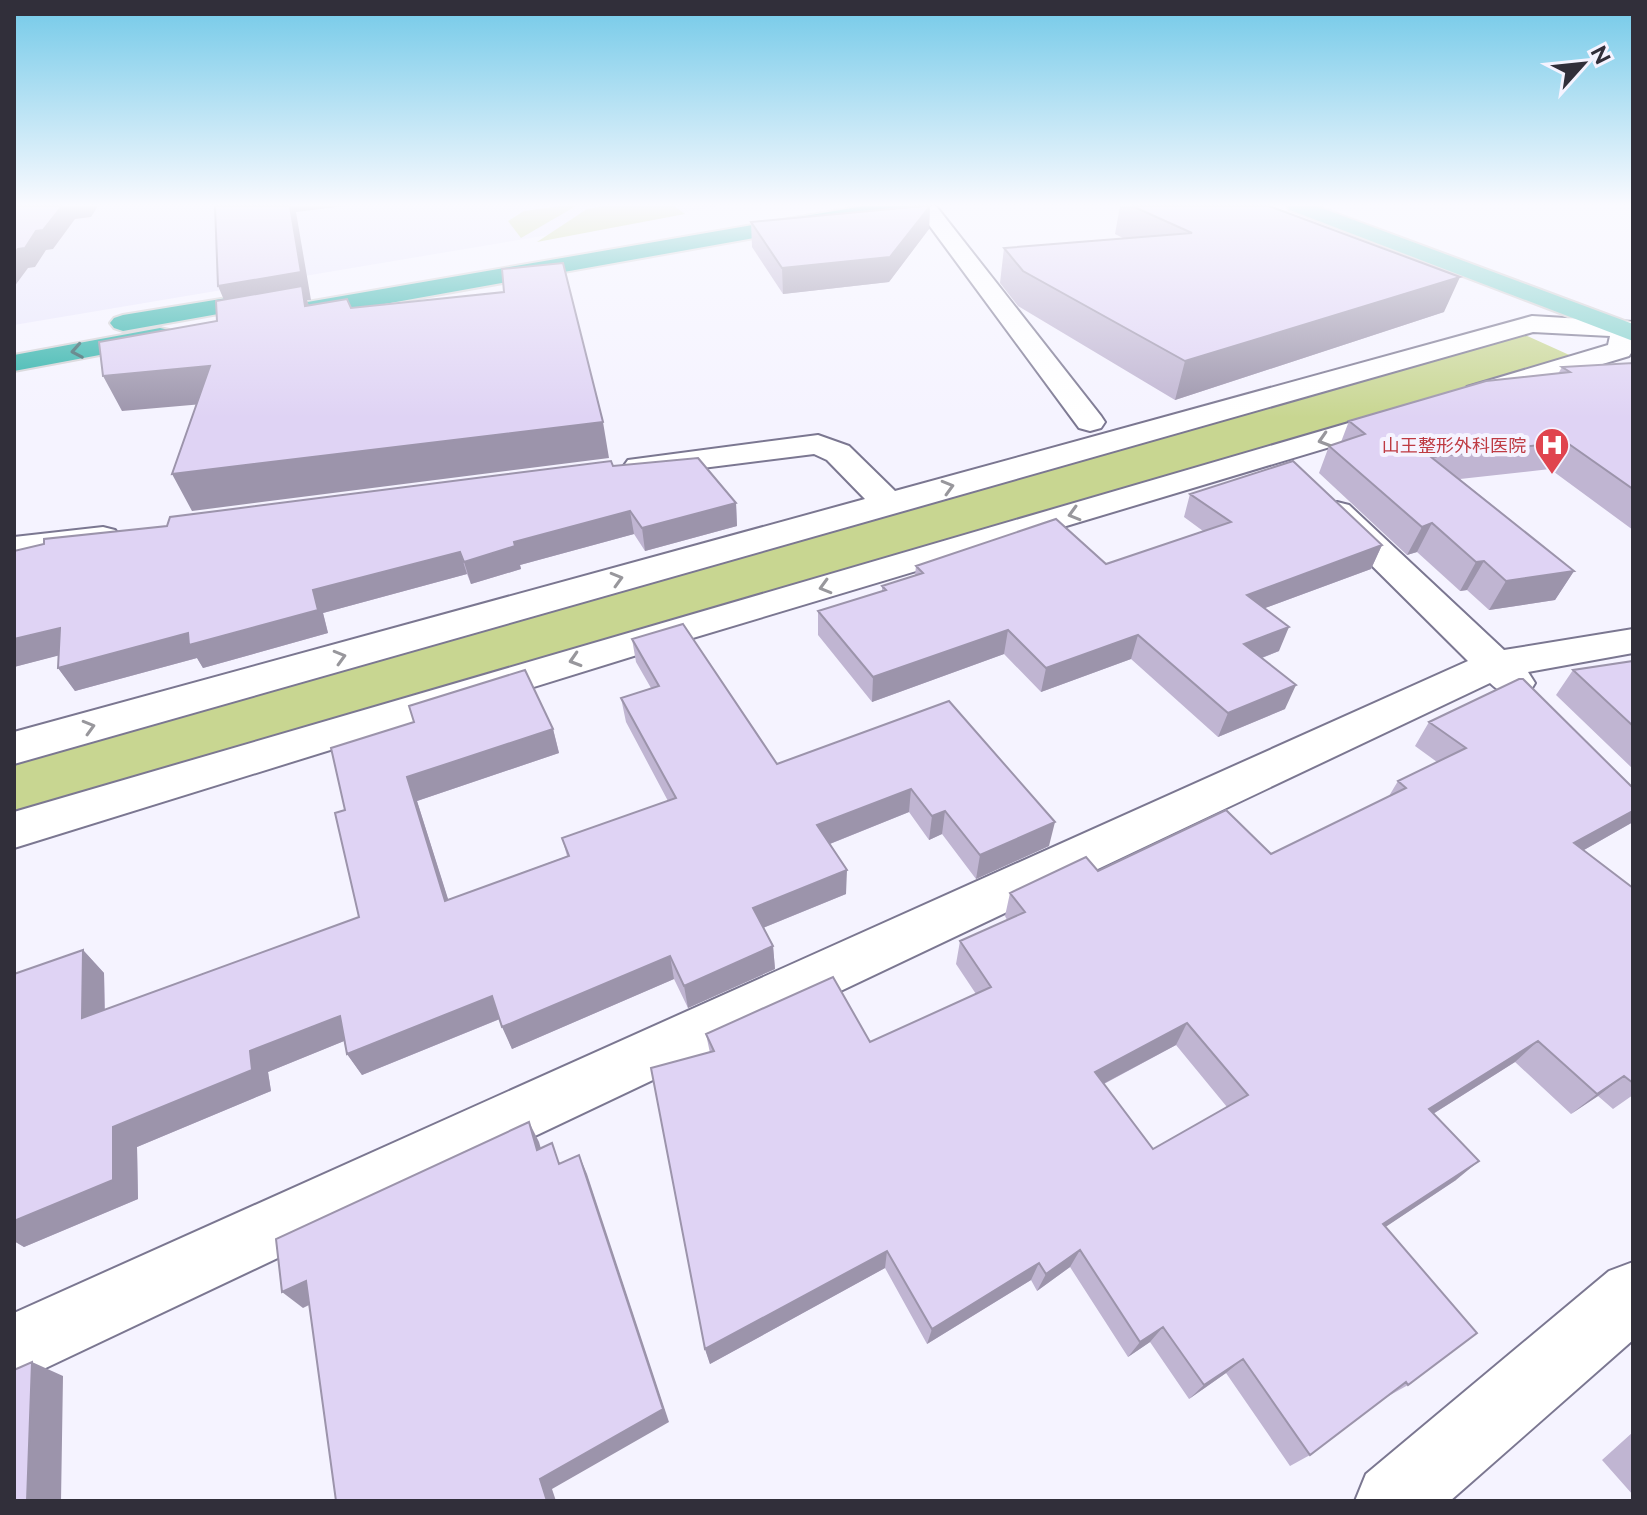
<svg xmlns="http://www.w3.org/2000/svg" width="1647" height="1515" viewBox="0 0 1647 1515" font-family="Raleway,'Noto Sans JP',sans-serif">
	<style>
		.built { fill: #e9e6fc }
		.green { fill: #c8d691 }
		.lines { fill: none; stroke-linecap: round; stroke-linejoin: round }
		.minor-casing { stroke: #7b7791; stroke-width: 4 }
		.major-casing { stroke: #d2d1d4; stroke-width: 4 }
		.highway-casing { stroke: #d2d1d4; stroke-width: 4 }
		.minor { fill: #fff; fill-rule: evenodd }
		.major { fill: #7fd0ca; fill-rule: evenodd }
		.highway { fill: #29b0a7; fill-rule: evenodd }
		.wall { fill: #c0b5d2; fill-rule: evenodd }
		.shaded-wall { fill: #9c94ab }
		.building { fill: #dfd3f4; stroke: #9c94ab; stroke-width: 2; fill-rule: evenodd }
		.oneway { stroke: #2e5c60 }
		.oneway2 { stroke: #98979c }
		.labels { text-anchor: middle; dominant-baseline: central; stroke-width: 8; stroke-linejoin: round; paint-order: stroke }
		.far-health-label { font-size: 18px; fill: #be3a42; stroke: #f5f3ff; text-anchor: end }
	</style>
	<rect width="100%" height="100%" fill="#f5f3ff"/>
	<path class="built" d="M14,206H720L14,325Z"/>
	<path class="green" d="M562,206H576L521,238L508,221L524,211Z
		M605,206H674L685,214L537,242L587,209Z
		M1523,334L1576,358L14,814V751Z"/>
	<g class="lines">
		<g class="minor-casing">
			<path id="minor" d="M915,206H936L1101,416L1105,422L1101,428L1090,431L1079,428Z
				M1532,316L1633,322V350L1629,356L1487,399L1477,402L1467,399L1463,393L1467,387L1608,345L1610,336L1533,332L14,764V732L865,499L827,460L814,454L639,476L628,474L623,467L628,460L818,435L849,446L895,491Z
				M1400,408L1410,411L1415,417L1410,423L666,646L14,848V812Z
				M1337,502L1349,505L1504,650L1633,629V653L1528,672L1535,683L1529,693C1512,697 1503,695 1490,683L14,1383V1313L1468,661L1325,519L1320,512L1325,505Z
				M103,527L115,530L120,537L115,544L14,559V537Z
				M1633,1262V1340L1450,1501H1355L1366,1474L1609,1271Z"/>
		</g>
		<g class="major-casing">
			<path id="major" d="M1287,206H1316L1633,324V341L1290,210Z"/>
		</g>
		<g class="highway-casing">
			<path id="highway" d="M863,206H909L899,212L290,321L281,318L277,313L281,308L290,305Z
				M276,290L285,292L288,297L285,302L123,331L114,328L110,323L114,318L123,315Z
				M160,328L169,330L173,336L169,342L14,371V355Z"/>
		</g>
		<use href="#minor" class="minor"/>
		<use href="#major" class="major"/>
		<use href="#highway" class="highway"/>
	</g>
	<path class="wall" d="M930,206L929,229L889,282L783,294L752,247L751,222Z
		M1120,206H1269L1444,312L1175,400L1018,306L1000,283L1004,248L1125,239L1115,234Z
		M1633,363V530L1550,469L1460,479L1574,571L1555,600L1489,610L1467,590L1460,591L1417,552L1407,555L1319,473L1329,446L1341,442L1349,421L1558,374L1562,367Z
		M613,466L736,503L737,526L645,551L634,534L520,565L521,569L471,584L467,574L323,613L328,633L203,668L197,658L75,691L58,668L59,655L14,667V551L167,526Z
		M1190,494L1382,545L1371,569L1265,608L1279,651L1262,658L1285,709L1218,737L1131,659L1041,692L1004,654L872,702L818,635V611L882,591V586L915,575L916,566L1106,564L1203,531L1184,517Z
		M632,639L777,764L949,701L1049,846L976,879L942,834L929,840L909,812L830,844L846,894L763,928L773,946L775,969L688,1008L674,979L512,1049L500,1019L362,1075L347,1054L344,1041L268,1072L271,1091L137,1147L138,1199L24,1247L14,1241V974L83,950L104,973L105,1010L359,917L335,813L553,729L559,753L417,801L448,900L567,856L562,838L668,801L626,722L621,698L651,688L636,662Z
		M1633,661V769L1556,695L1573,670Z
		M1429,722L1633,788V822L1584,850L1633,888V1095L1613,1109L1598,1096L1571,1114L1515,1062L1433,1114L1456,1180L1385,1227L1408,1385L1385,1398L1310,1455L1290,1466L1226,1373L1189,1399L1150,1342L1128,1357L1070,1267L1037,1291L1031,1280L927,1344L885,1268L710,1364L705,1349L710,1053L706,1034L870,1042L976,994L956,964L960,941L1007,920L1005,916L1010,893L1098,871L1271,854L1389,796L1398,781L1437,762L1415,746ZM1176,1045L1227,1107L1153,1149L1104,1084Z
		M1633,1432V1495L1602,1460Z"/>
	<path class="shaded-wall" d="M62,206H98L91,217L75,219L53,249L46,250L35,267L28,268L14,287V254Z
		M290,206H343L296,212L311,300H307L314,319L230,314L218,286Z
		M930,206L929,229L889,282L783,294L782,268Z
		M1460,277L1444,312L1175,400L1185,361Z
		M210,366L226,402L122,411L103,376Z
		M603,422L609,458L192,511L172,474Z
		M736,503L737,526L645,551L642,528Z
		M630,511L634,534L520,565L521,569L471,584L464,562L514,542Z
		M1432,523L1417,552L1407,555L1422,527Z
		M1382,545L1371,569L1238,618L1247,595Z
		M460,552L467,574L323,613L328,633L203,668L197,658L75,691L58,668L313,590Z
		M1484,561L1467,590L1460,591L1476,562Z
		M1574,571L1555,600L1489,610L1506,581Z
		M1289,627L1279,651L1235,668L1244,644Z
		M60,628L76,651L14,667V639Z
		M1008,630L1004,654L872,702L873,677Z
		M1138,635L1131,659L1041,692L1046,668Z
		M1296,685L1285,709L1218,737L1228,713Z
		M553,729L559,753L417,801L456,924L445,901L407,777Z
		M911,789L909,812L817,849V825Z
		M945,811L942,834L929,840L932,816Z
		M1633,811V822L1554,867L1574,843Z
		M1055,822L1049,846L976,879L980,855Z
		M847,870L846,894L755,931L753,908Z
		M773,946L775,969L688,1008L684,986Z
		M83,950L104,973L105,1039L82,1018Z
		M670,956L674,979L512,1049L502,1027Z
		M492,996L502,1018L362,1075L347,1054Z
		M340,1016L354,1037L268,1072L271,1091L137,1147L138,1199L24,1247L14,1241V1221L113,1127L250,1051Z
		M1187,1023L1176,1045L1086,1093L1095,1072Z
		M1538,1041L1515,1062L1409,1129L1429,1109Z
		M1624,1076L1598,1096L1571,1114L1597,1094Z
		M529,1122L539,1142L547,1169L537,1150Z
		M579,1155L587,1174L669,1422L552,1489L556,1501H547L540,1479Z
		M1479,1161L1456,1180L1363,1242L1383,1224Z
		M1080,1250L1070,1267L1037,1291L1046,1274Z
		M887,1251L885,1268L710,1364L705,1349Z
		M1039,1263L1031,1280L927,1344L932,1329Z
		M306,1281L325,1297L303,1308L282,1292Z
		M1163,1327L1150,1342L1128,1357L1140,1342Z
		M1243,1359L1226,1373L1189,1399L1204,1385Z
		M32,1362L63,1376L61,1501H27Z"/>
	<path class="building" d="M14,206H62L43,230L36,231L25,248L18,249L14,254Z
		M215,206H290L301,272L218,286Z
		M923,206H930L890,257L782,268L751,222Z
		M1132,206H1269L1460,277L1185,361L1023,271L1004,248L1192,233Z
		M563,263L603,422L172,474L210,366L103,376L99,342L217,321L216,301L302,286L305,306L347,299L351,308L504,292L502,269Z
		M1633,363V489L1566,442L1431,457L1574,571L1506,581L1484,561L1476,562L1432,523L1422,527L1329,446L1365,434L1349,421L1486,381L1570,372L1562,367Z
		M698,458L736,503L642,528L630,511L514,542L515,546L464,562L460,552L313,590L318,610L189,645L188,633L58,668L60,628L14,639V551L44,544V539L167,526L170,517L611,461L613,466Z
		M1293,461L1382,545L1247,595L1289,627L1244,644L1296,685L1228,713L1138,635L1046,668L1008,630L873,677L818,611L886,590L882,586L923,573L916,566L1056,519L1106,564L1231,522L1190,494Z
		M683,624L777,764L949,701L1055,822L980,855L945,811L932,816L911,789L817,825L847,870L753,908L773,946L684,986L670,956L502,1027L492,996L347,1054L340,1016L250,1051L252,1070L113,1127V1180L14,1221V974L83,950L82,1018L359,917L335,813L345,810L331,748L414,722L409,706L525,670L553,729L407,777L445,901L569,856L562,838L676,798L621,698L659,686L632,639Z
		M1633,661V726L1573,670Z
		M1519,679H1523L1633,788V811L1574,843L1633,888V1083L1624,1076L1597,1094L1538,1041L1429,1109L1479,1161L1383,1224L1477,1333L1408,1385L1406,1382L1310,1455L1243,1359L1204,1385L1163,1327L1140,1342L1080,1250L1046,1274L1039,1263L932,1329L887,1251L705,1349L651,1068L714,1051L706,1034L833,977L870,1042L991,987L960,941L1025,912L1010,893L1086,857L1098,871L1226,810L1271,854L1406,788L1398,781L1466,748L1429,722ZM1187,1023L1248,1095L1153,1149L1095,1072Z
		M529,1122L537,1150L552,1143L559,1164L579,1155L663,1409L540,1479L547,1501H336L306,1281L282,1292L276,1239Z
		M32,1362L27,1501H14V1370Z"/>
	<defs><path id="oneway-chevron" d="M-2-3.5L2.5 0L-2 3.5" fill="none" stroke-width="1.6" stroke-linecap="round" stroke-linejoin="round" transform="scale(2)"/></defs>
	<use class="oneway" href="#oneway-chevron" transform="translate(77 351) rotate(170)"/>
	<g class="oneway2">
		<use href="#oneway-chevron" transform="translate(1324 440) rotate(163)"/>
		<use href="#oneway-chevron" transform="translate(948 487) rotate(-16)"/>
		<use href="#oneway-chevron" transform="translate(1074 514) rotate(164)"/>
		<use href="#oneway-chevron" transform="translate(617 579) rotate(-16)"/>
		<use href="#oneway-chevron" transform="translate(825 587) rotate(164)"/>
		<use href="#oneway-chevron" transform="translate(340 657) rotate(-16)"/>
		<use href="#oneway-chevron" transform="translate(575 660) rotate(163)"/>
		<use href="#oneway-chevron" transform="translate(89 727) rotate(-16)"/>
	</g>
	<linearGradient id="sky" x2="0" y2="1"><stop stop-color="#72c9e8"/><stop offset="0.49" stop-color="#fafaff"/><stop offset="1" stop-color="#fafaff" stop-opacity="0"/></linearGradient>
	<rect width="1647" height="418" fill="url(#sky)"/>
	<defs>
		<g id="hospital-pin" transform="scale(1.8)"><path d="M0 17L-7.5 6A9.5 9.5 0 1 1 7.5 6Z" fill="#e0444e" stroke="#f5f3ff"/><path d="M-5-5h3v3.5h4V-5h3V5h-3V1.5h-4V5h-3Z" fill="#fff"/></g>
	</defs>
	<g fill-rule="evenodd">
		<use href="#hospital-pin" x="1552" y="445"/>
	</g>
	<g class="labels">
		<g class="far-health-label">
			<text x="1526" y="445">山王整形外科医院</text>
		</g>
	</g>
	<rect width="1647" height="1515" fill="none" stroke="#312f3a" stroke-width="32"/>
	<g transform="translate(1583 64) rotate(63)" stroke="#f5f3ff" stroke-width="6" paint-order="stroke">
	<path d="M0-6L14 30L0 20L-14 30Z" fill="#312f3a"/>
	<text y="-12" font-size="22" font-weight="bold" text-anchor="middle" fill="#312f3a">N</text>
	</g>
</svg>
